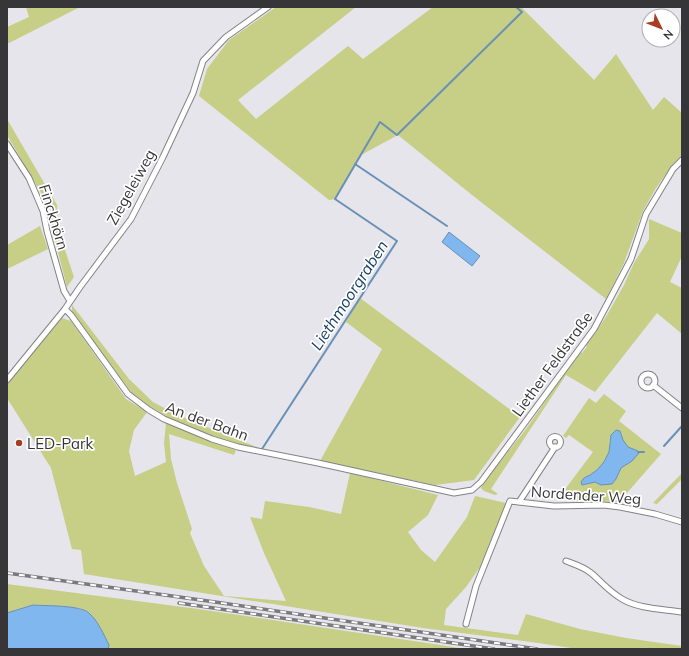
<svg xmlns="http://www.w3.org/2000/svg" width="689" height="656" viewBox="0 0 689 656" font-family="Mulish,sans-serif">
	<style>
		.green { fill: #c7ce85; fill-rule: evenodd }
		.water { fill: #7fb7ee; stroke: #6990b7 }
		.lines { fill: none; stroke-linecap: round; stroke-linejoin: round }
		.stream { stroke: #6990b7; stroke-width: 2 }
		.street-casing { stroke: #828387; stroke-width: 7 }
		.street { stroke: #fff; stroke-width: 5 }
		.rail-casing { stroke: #7a7a7d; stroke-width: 3.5 }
		.rail { stroke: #fff; stroke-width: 2; stroke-dasharray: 6; stroke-linecap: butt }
		.poi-dot { fill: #a73e24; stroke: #fff; stroke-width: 1.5 }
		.labels { text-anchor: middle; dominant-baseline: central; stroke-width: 3.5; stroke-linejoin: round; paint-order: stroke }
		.street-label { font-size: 15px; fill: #363638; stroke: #fff }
		.poi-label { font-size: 15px; fill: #363638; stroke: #fff; text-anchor: start }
		.water-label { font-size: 16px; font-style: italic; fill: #184064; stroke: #fff }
	</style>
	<rect width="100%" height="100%" fill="#e5e5eb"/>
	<path class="green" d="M26,7H80L7,44V27L29,17Z
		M276,7H356L238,100L256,119L348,46L363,59L433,7H521L594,80L616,54L653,110L664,97L682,113V155L673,164L656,188L643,211L624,263L606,299L472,195L398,135L361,155L335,199L329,200L199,96L207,69L229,40Z
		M7,119L57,205L59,232L74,277L67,287L53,233L51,210L7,135Z
		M649,219L682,233V256L670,282L682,288V334L657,313L595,392L566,375L491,489L498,494L495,495L484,491L481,488C484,477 493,470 501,461C507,453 513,445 520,437C541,409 559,379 581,352L582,353L587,347L585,345L596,332L607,315L624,285L634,263L649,239Z
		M40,226L48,249L7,269V245Z
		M360,298L520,417L474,480L435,485L320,461L382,349L346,322Z
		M72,305L129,379L153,402L172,412L216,431L262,449L212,439L168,417L151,407L132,393L72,312Z
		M62,318L71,321L126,399L147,412L134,430L129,451L135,476L166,462L164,443L166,423L236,450L234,455L169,434L171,459L177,483L192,529L190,533L204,566L224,596L286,601L264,553L250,517L262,519L265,501L309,507L341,514L350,473L438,495L428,515L408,532L421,550L435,562L467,517L475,496L506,503L480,567L466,587L446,609L444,625L518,635L526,614L580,629L626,638L682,646V649H578L538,643L423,628L84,574L81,550L72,549L51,468L7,398V384Z
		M604,394L626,411L619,421L661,454L619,502L557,500L593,452L569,435L566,438L563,436L589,398L596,403ZM623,440L628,447L638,451L632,461L621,468L616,479L601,485L595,482L586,484L584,478C595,473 607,463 609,451C610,448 609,444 610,441Z
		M682,473V479L657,504L653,503Z
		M7,584L198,609L467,649H108L109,645L100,627L89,612L79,608L33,605L7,613Z"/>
	<path class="water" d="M449,232L480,256L472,266L442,242Z
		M616,430L620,431L623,440L628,447L638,451L639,453L632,461L621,468L616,479L612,484L601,485L595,482L582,485L581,482L584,478L590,475L597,470L604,462L609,452L611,435Z
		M33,605C45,606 81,605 89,613C98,621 104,635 109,645L108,649H7V613Z"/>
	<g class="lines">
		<path class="stream" d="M355,164L447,226
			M664,446L682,426
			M262,449L397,241L335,199L380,122L397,135L522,12L516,7
			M638,452H644"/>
		<g class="street-casing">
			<path id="street" d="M7,144L29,178L43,211L47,231L64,291L70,301
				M65,309L71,315L128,394L149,410L164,419L212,439L238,447L318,463L454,493L472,490L481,482L594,329L631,259L646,214L673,169L682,160
				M641 381a7 7 0 1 1 14 0a7 7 0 1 1-14 0Z
				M7,380L65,309L80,287L131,219L163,157L193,93L203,61L226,37L268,7
				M653,385L682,408
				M549.5 442a5.5 5.5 0 1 1 11 0a5.5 5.5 0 1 1-11 0Z
				M519,502L555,447
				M566,561C574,564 584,567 591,573C602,582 608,591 622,599C639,609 662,609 682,612
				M466,624L476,586L510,501L554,506L604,505L620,507L655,514L682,522"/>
		</g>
		<use href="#street" class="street"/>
		<g class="rail-casing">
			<path id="rail" d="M7,573L215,602L537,649
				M179,603L494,649"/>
		</g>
		<use href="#rail" class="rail"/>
	</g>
	<circle class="poi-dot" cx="19" cy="443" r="4"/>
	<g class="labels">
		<g class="street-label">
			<text transform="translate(131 187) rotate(-61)">Ziegeleiweg</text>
			<text transform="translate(54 217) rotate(73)">Finckhörn</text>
			<text transform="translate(552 364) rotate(-54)">Liether Feldstraße</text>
			<text transform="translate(207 421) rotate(20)">An der Bahn</text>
			<text transform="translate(586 495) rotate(4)">Nordender Weg</text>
		</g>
		<g class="poi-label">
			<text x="27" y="443">LED-Park</text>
		</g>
		<g class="water-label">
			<text transform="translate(349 295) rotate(-57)">Liethmoorgraben</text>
		</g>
	</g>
	<rect width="689" height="656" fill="none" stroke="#363638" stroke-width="16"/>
	<g transform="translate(661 28) rotate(133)"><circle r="19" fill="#ffffff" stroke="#afafaf"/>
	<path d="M0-3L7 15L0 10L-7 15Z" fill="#a73e24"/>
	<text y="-6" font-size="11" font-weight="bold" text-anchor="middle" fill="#363638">N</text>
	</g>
</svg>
